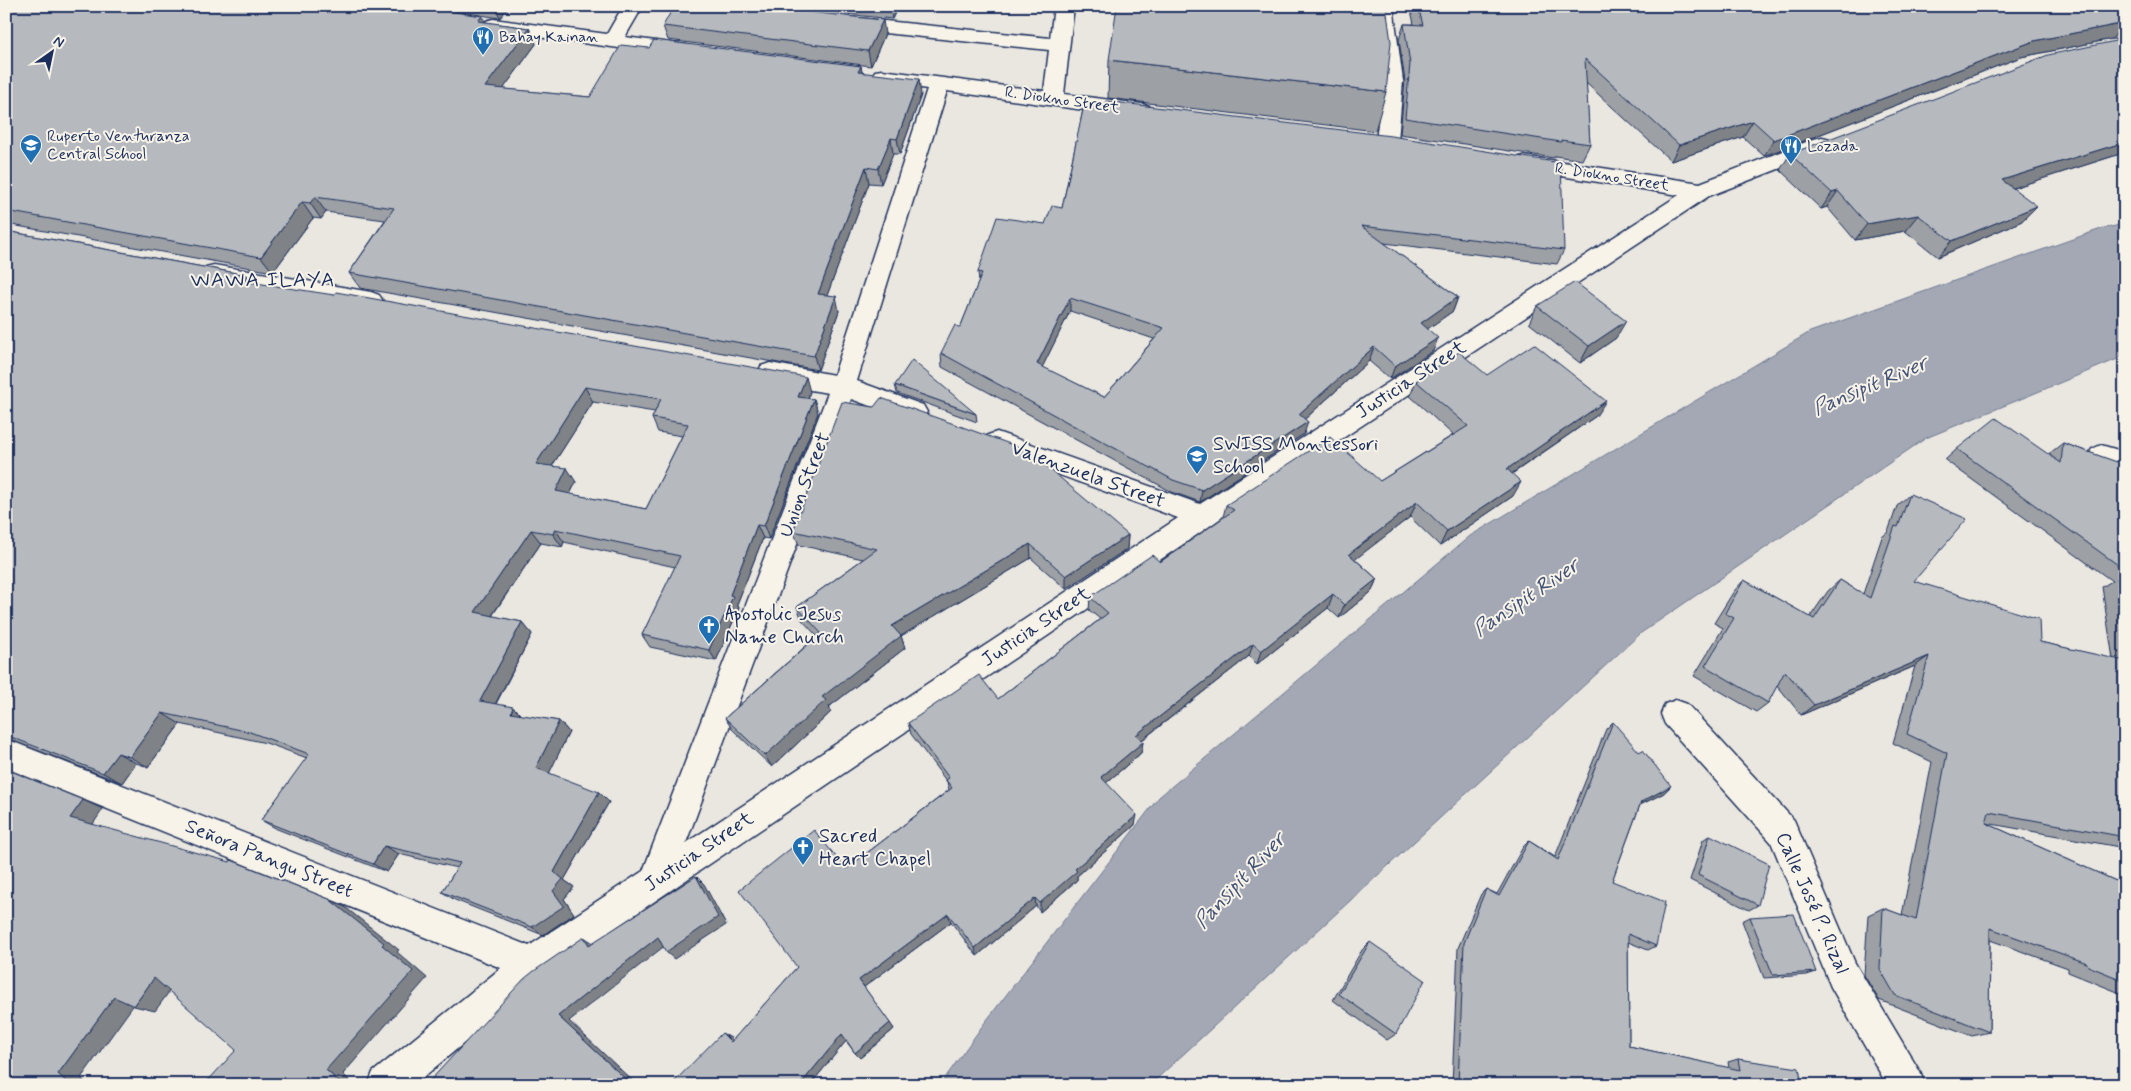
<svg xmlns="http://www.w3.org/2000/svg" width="2131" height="1091" viewBox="0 0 2131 1091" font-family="Mynerve,sans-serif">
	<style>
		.water { fill: #a3a8b4; stroke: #6d7892 }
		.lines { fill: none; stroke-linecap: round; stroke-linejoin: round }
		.street-casing { stroke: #1b2f5e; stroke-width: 3 }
		.street { fill: #f7f3e8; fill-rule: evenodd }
		.wall { fill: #9da0a4; stroke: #1b2f5e; fill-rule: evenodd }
		.shaded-wall { fill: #7f8286; stroke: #1b2f5e }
		.building { fill: #b6babf; stroke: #1b2f5e; fill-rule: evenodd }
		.labels { text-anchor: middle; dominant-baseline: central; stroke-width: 4; stroke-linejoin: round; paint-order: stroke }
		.far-poi-label { font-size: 16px; fill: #1b2f5e; stroke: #f7f3e8; text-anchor: start }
		.far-street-label { font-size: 16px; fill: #1b2f5e; stroke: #f7f3e8 }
		.street-label { font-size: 20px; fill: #1b2f5e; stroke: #f7f3e8 }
		.poi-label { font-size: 20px; fill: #1b2f5e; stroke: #f7f3e8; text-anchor: start }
		.neighbourhood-label { font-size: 21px; letter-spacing: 1px; fill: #1b2f5e; stroke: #f7f3e8 }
		.water-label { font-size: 21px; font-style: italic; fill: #445378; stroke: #f7f3e8 }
	</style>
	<rect width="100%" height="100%" fill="#eae7e0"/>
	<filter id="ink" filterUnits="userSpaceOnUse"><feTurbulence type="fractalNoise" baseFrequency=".02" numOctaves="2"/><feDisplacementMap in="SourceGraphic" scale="10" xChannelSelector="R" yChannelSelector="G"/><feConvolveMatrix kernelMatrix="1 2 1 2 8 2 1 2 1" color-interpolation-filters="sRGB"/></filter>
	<g filter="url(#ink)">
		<path class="water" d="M2125,224V356L1926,438L1641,633L1150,1085H940L983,1025L1159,797L1470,536L1810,332L2101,229Z"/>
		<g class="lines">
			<g class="street-casing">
				<path id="street" d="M623,6H643L625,37L686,45L693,47L696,51L693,55L686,57L493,31L486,29L483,25L486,21L493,19L607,34Z
					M1054,6H1074L1064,94L1142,104L1149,106L1153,111L1149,116L1142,118L947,91L857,381L923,405L927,412L923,419L914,422L851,399L686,843L1178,518L988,449L984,442L988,435L997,432L1200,504L1679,195L1524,170L1516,168L1513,163L1516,158L1524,156L1700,183L1814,139L1822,137L1830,139L1833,144L1830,149L1709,196L1213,524L544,976L414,1085H368L373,1072L501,968L6,768V739L529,946L643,871L828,393L770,383L761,380L758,373L761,366L770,363L834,375L927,89L882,82L875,81L872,76L875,71L882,70L1044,91L1049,50L846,29L839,27L836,23L839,19L846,17L1050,38Z
					M1373,6H1393L1403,81L1398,141L1395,146L1387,148L1379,146L1376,141L1383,81Z
					M214,265L371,292L379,295L383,301L379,307L371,310L206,279L202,273L206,267Z
					M2101,445L2125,452V474L2092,463L2088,456L2092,449Z
					M1676,700L1687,704L1794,820L1855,963L1920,1072L1925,1085H1887L1831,987L1771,842L1665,724L1661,714L1665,704Z"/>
			</g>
			<use href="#street" class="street"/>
		</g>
		<path class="wall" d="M6,6L485,22L529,28L536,44L503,89L590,97L649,48L861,66L862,72L921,95L900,154H893L881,184L869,183L827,295L839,311L818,370L360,288L349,273L385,220L326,212L321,219L313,218L273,272L6,224Z
			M421,6H509L500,18Z
			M771,6H898L892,19Z
			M1410,6H2125V157L2120,154L2013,188L2022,221L1938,257L1905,231L1855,240L1827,207L1821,209L1780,170L1790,154L2122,40L2112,39L2021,57L1764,156L1743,137L1671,161L1586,83L1590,144L1582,160L1555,156L1554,158L1400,134L1405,81L1399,40L1404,24H1414Z
			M663,26L885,34L871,66L668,40Z
			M1109,60L1386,92L1375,131L1108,98Z
			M1084,105L1564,250L1557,264L1384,243L1458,297L1453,311L1427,329L1433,351L1390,379L1369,361L1305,419L1304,434L1200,502L1172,492L942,367L941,353L960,328L979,281L978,272L1045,224L1062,208ZM1070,311L1154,339L1104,397L1042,367Z
			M6,231L247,275L253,283L810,392L807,398L814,399L818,413L769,539L763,538L737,604L739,608L716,661L650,647L642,635L675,567L564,542L562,547L541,543L492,616L522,622L532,634L496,704L520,715L559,721L569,732L549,773L609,802L564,880L574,887L564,899L574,914L543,935L455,900L442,892L457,868L399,854L387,872L277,829L261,820L307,758L266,743L180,724L148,767L136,763L122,783L6,738ZM593,402L655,412L652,418L658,432L682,436L646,509L570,494L576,482L552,466Z
			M1537,306L1616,338L1580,363L1529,323Z
			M1487,375L1596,416L1512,474L1513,496L1440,546L1410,517L1355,559L1377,579L1371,592L1339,618L1328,608L1257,664L1249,656L1141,741L1143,742L1141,753L1106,783L1135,825L1077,876V880L1040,912L1036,906L977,956L951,922L864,987L894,1029L860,1058L855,1053L846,1041L810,1085H671L731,1038L733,1040L797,967L846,869L949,790L947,782L911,734L908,723L998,699L1100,619L1089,610L1090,597L1160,562L1223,517L1226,505L1380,481L1453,435L1410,396L1416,381Z
			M895,385L976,414L977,422L897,393Z
			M2125,440V451L2119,448Z
			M2063,443L2116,462L2119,459L2125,461V848L1986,823L2125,885V995L2068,972V968L1990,940L1989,1032L1972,1036L1879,1000L1864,975L1868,915L1883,908L1902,915L1932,762L1893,743L1915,666L1801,715L1777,685L1768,703L1756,712L1694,676L1723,628L1714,623L1734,591L1744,580L1810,617L1828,591L1840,580L1863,594L1882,537L1888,532L1897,506L1910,494L1914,581L2040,642L2113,659L2102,587L2112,581L1945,460L1957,449L2050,456V453Z
			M793,531L1128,535L1127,549L1066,589L1031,558L901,636L905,648L829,707L831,712L772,767L732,729L725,718L817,636L802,620L797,607L863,559L799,545Z
			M1613,722L1664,793L1640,805L1612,881L1656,946L1648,950L1628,942L1629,1046L1729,1068L1728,1062L1738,1059L1802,1085H1452L1458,948L1481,894L1486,889L1497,894L1523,847L1529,841L1555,857L1606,729Z
			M1710,835L1758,905L1749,910L1690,880L1703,840Z
			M1750,917L1816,972L1807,975L1764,978L1742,921Z
			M1370,942L1396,1034L1387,1040L1333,1000L1362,950Z"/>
		<path class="shaded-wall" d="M498,6H509L500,18L496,8Z
			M890,6H898L892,19Z
			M482,16L490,32L478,21Z
			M883,20L885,34L871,66L868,51Z
			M2125,23L2112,39L2021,57L1764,156L1774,140L2034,41Z
			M529,28L536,44L493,103L485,87Z
			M861,66L863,82L858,72Z
			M919,79L921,95L900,154L897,139Z
			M1753,121L1743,137L1671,161L1679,145Z
			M891,138L893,154L881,184L878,169Z
			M2125,142V150L2120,154L1988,196L2002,180Z
			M866,167L869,183L822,309L818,294Z
			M1838,191L1827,207L1821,209L1832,193Z
			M315,197L326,212L321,219L310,203Z
			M302,202L313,218L273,272L261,257Z
			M2037,206L2022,221L1938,257L1952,241Z
			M1918,215L1905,231L1855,240L1867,224Z
			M247,275L260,291L243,281Z
			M836,296L839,311L818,370L814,356Z
			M1458,297L1453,311L1416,337L1421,323Z
			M1070,298V311L1037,378V364Z
			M1626,321L1616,338L1580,363L1589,346Z
			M1438,338L1433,351L1390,379L1395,366Z
			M1374,347L1369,361L1296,427L1299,414Z
			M806,377L810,392L803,411L798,397Z
			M585,387L593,402L545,477L536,464Z
			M814,399L818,413L769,539L764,526Z
			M1606,401L1596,416L1498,483L1507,469Z
			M1308,422L1304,434L1200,502L1202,490Z
			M567,468L576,482L565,504L556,491Z
			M1521,482L1513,496L1440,546L1447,531Z
			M1417,502L1410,517L1344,568L1349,554Z
			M757,525L763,538L737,604L739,608L716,661L709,650L730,595Z
			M555,529L564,542L562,547L553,534Z
			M531,530L541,543L486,624L475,612Z
			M1128,535L1127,549L1066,589V576Z
			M1030,544L1031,558L901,636L905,648L829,707L831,712L772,767L765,756L822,697L892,626Z
			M1377,579L1371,592L1339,618L1344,605Z
			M1333,594L1328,608L1257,664L1261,651Z
			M522,622L532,634L491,712L480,701Z
			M1253,644L1249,656L1134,746L1136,735Z
			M1929,656L1915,666L1801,715L1814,705Z
			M513,707L524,718L511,713Z
			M162,713L180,724L148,767L130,757Z
			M559,721L569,732L547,778L536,768Z
			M1143,742L1141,753L1100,788L1101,777Z
			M118,753L136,763L122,783L103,773Z
			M1671,786L1664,793L1634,808L1641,802Z
			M599,792L609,802L564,880L574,887L564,899L574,914L543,935L532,927L554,872Z
			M83,800L103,809L91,827L70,818Z
			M1137,815L1135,825L1077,876V880L1040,912V903L1075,869Z
			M384,846L399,854L387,872L373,864Z
			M696,876L704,884L726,925L674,959L666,952Z
			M1035,898L1036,906L977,956L975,948Z
			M329,899L345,907L399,950L397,952L427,978L343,1074L354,1085H342L326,1070L382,945Z
			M948,914L951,922L864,987L859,980Z
			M584,937L595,944L589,945Z
			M658,937L667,944L569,1021L637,1085H632L558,1016Z
			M154,978L174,985L155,1011L134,1006Z
			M114,997L135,1003L81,1078L88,1085H70L58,1074Z
			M890,1023L894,1029L860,1058L855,1053Z
			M722,1033L731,1038L739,1048L731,1042Z
			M842,1034L847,1040L810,1085H800Z"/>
		<path class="building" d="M6,6H413L482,16L478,21L529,28L485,87L590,97L621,45L649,48L654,40L861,66L858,72L919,79L897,139L891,138L878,169L866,167L818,294L836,296L814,356L349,273L394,208L315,197L310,203L302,202L261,257L6,211Z
			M480,6H498L496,8Z
			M674,6H752L883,20L868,51L663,26Z
			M1117,6H1386L1391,42L1386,92L1109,60Z
			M1418,6H2125V23L2034,41L1774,140L1753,121L1679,145L1585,59L1590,144L1561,140V142L1405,118L1410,64L1404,24L1423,25Z
			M2125,39V142L2002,180L2037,206L1952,241L1918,215L1867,224L1838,191L1832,193L1790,154L2048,55Z
			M1106,101L1391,136L1561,163L1564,250L1361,226L1458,297L1421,323L1438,338L1395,366L1374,347L1299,414L1308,422L1202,490L1173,480L941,353L955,325L960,328L982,273L978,272L997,217L1045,224L1052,206L1062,208L1084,105L1105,107ZM1070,298L1164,328L1104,397L1037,364Z
			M6,231L247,275L243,281L334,295L336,292L806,377L798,397L814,399L764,526L757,525L730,595L733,596L709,650L642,635L680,556L555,529L553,534L531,530L475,612L522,622L480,701L513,707L511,713L559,721L536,768L599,792L554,872L563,879L553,891L564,906L532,927L442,892L460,863L384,846L373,864L261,820L309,754L250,732L162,713L130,757L118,753L103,773L6,735ZM585,387L661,399L652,418L688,424L646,509L556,491L567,468L536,464Z
			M1575,282L1626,321L1589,346L1537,306Z
			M1534,344L1606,401L1507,469L1521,482L1447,531L1417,502L1349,554L1377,579L1344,605L1333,594L1261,651L1253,644L1136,735L1143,742L1101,777L1137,815L1075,869L1077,871L1040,903L1035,898L975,948L948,914L859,980L890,1023L855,1053L842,1034L800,1085H671L722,1033L731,1042L797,967L739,890L814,830L846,869L952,788L946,780L949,778L908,723L979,675L998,699L1108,613L1090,597L1152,555L1160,562L1234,510L1226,505L1330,437L1380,481L1468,426L1416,381L1459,352L1487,375Z
			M912,360L976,414L895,385Z
			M881,398L1027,450L1128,535L1066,576L1030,544L892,626L901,636L822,697L826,700L765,756L725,718L821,633L797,607L877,549L793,531L842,402L874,407Z
			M1996,418L2061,463L2063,443L2117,462L2119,459L2125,461V570L1957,449Z
			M1910,494L1967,519L1914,581L2039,619L2040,642L2125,661V837L1989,812L1986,823L2125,885V981L2088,966L2087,963L1990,928L1989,1032L1895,995L1880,969L1883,908L1916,920L1947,753L1907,734L1929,656L1814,705L1785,671L1768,703L1705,666L1734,618L1725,613L1744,580L1814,619L1840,580L1870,598L1895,526L1898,527Z
			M2117,578L2125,580V631Z
			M1613,722L1639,752L1643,750L1671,786L1641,802L1612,881L1665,902L1656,946L1628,934L1629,1046L1740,1070L1738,1059L1799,1068L1802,1085H1458L1464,943L1486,889L1499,896L1529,841L1558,860Z
			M6,769L83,800L70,818L230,862L231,860L329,899L384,943L382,945L413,971L326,1070L342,1085H204L236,1050L154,978L134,1006L114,997L58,1074L70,1085H6Z
			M1710,835L1769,864L1758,905L1698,875Z
			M696,876L718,917L666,952L658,937L558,1016L632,1085H426L524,979L534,971L584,937L589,945Z
			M1794,914L1816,972L1773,975L1750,917Z
			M1370,942L1425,980L1396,1034L1339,994Z"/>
	</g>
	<defs>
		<g id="restaurant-pin" transform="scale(1.125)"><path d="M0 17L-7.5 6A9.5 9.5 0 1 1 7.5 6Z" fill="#1f6fb2" stroke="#f7f3e8"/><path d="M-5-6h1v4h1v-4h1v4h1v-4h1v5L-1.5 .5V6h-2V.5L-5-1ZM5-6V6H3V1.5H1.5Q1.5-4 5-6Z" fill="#fff"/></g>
		<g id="school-pin" transform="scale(1.125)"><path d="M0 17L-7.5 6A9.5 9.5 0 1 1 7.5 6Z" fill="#1f6fb2" stroke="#f7f3e8"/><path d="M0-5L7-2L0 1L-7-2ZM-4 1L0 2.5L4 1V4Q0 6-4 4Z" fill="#fff"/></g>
		<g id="church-pin" transform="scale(1.125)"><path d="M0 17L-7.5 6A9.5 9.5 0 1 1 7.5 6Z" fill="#1f6fb2" stroke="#f7f3e8"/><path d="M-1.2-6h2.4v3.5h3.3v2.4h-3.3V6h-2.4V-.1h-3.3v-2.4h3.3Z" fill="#fff"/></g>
	</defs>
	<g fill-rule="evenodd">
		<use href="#restaurant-pin" x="483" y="37"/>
		<use href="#school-pin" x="31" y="145"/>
		<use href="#restaurant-pin" x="1791" y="146"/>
		<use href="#school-pin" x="1197" y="456"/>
		<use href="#church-pin" x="709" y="626"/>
		<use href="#church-pin" x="803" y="847"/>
	</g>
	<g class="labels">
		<g class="far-poi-label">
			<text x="499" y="37">Bahay Kainan</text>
			<text x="47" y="136">Ruperto Venturanza<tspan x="47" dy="18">Central School</tspan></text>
			<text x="1807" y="146">Lozada</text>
		</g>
		<g class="far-street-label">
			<text transform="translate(1062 100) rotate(8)">R. Diokno Street</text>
			<text transform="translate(1612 177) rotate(9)">R. Diokno Street</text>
		</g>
		<g class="street-label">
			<text transform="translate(1411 380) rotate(-33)">Justicia Street</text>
			<text transform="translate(1088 475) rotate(20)">Valenzuela Street</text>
			<text transform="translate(805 485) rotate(-69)">Union Street</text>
			<text transform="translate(1036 627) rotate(-34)">Justicia Street</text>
			<text transform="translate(699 852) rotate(-34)">Justicia Street</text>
			<text transform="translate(269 859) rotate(22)">Señora Pangu Street</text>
			<text transform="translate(1812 903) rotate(66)">Calle José P. Rizal</text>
		</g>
		<g class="poi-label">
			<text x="1213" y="444">SWISS Montessori<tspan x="1213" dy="23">School</tspan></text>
			<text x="725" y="614">Apostolic Jesus<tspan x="725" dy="23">Name Church</tspan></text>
			<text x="819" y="836">Sacred<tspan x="819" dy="23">Heart Chapel</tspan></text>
		</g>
		<g class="neighbourhood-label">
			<text x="263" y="280">WAWA ILAYA</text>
		</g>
		<g class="water-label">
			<text transform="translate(1870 386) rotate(-23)">Pansipit River</text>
			<text transform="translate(1526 598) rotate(-34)">Pansipit River</text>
			<text transform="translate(1240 881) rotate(-47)">Pansipit River</text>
		</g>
	</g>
	<rect width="2131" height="1091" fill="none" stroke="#f7f3e8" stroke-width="25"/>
	<rect x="12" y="12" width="2106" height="1066" fill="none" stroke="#1b2f5e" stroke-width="2" filter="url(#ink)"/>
	<g transform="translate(52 52) rotate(33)" stroke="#f7f3e8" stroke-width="4" paint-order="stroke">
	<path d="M0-4L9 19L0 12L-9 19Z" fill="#1b2f5e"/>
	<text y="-8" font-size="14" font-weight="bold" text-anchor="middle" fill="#1b2f5e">N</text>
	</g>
</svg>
